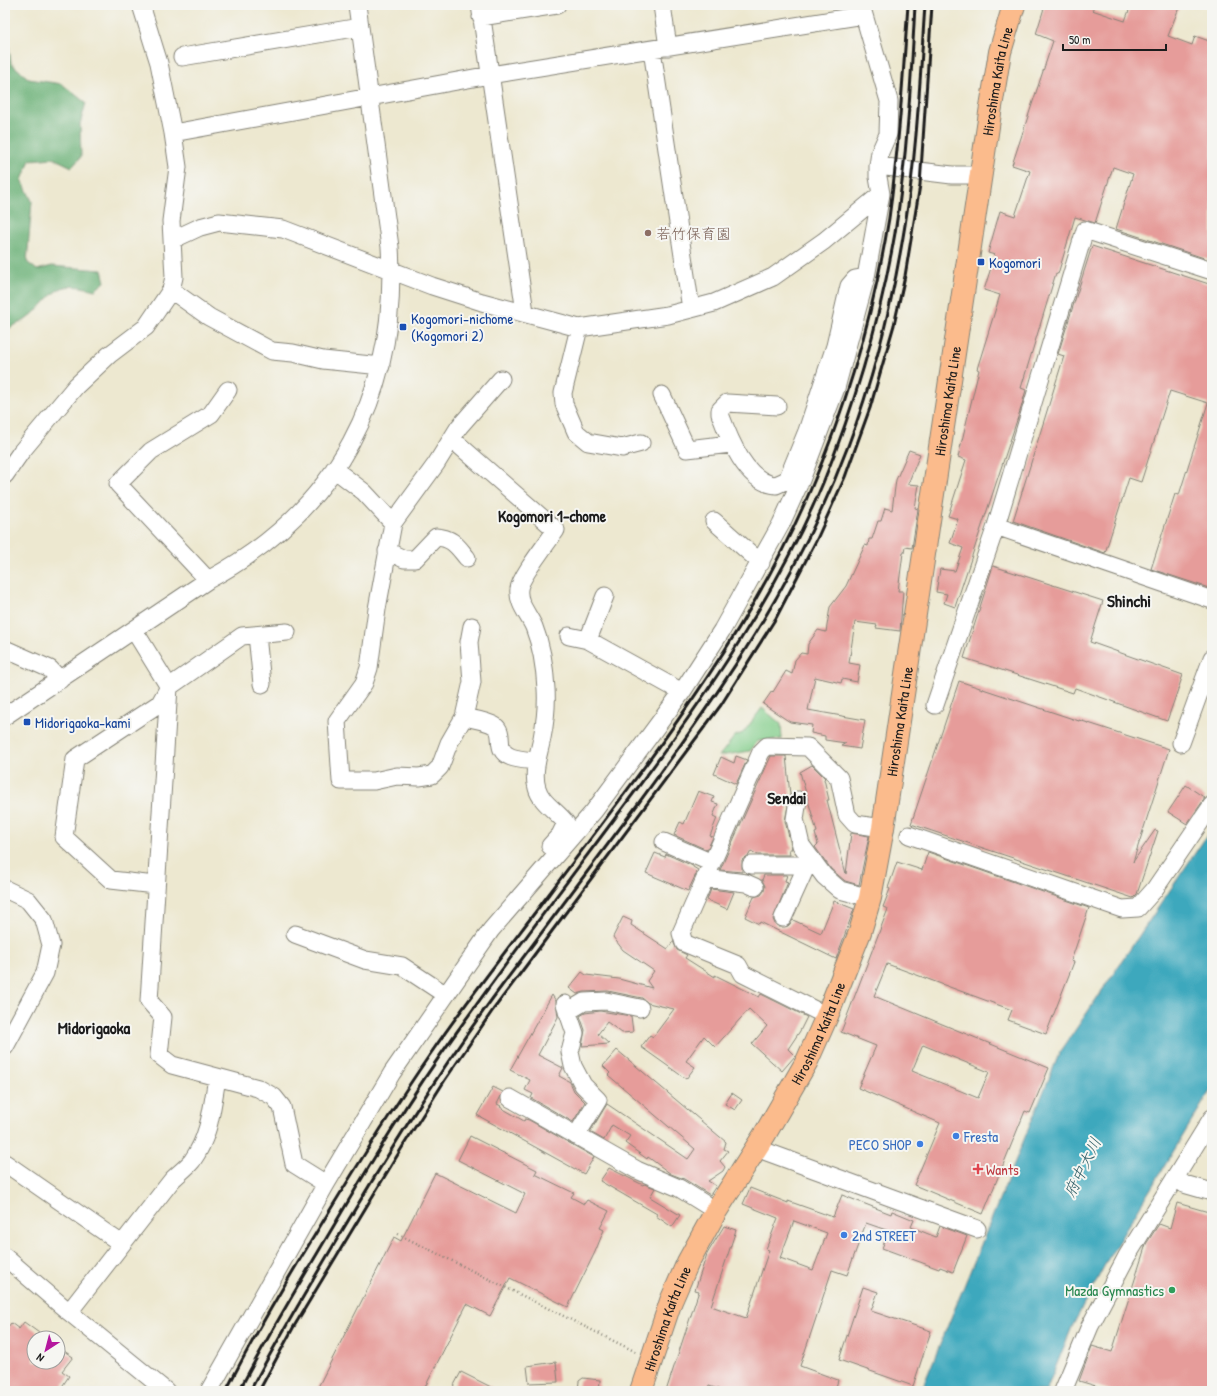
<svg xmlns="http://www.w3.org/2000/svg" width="1217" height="1396" viewBox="0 0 1217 1396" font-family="'Patrick Hand','Klee One',sans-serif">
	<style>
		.green { fill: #82cd8a; stroke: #4f7453 }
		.forest { fill: #69b076; stroke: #426649 }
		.water { fill: #3da8bd; stroke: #2c626c }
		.building { fill: #e69c9a; fill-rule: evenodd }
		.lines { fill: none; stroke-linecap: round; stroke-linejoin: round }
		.minor-casing { stroke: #848276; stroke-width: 19 }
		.major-casing { stroke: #848276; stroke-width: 24 }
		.path { stroke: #848276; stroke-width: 2.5; stroke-dasharray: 1 3; stroke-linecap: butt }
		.minor { stroke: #fff; stroke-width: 17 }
		.major { stroke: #fbbb8c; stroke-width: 22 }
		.rail { stroke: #1c1c1c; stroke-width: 3 }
		.education-dot { fill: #8d6e63; stroke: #f6f6f2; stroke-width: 1.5 }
		.transit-dot { fill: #1a4fb4; stroke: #f6f6f2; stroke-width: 1.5 }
		.shop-dot { fill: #3f7fe0; stroke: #f6f6f2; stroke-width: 1.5 }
		.health-dot { fill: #e0444e; stroke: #f6f6f2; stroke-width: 1.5 }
		.leisure-dot { fill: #2e9e5b; stroke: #f6f6f2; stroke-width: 1.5 }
		.labels { text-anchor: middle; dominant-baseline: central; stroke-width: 4; stroke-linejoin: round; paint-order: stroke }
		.street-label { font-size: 15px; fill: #1c1c1c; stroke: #f6f6f2 }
		.education-label { font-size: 15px; fill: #785e54; stroke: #f6f6f2; text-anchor: start }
		.transit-label { font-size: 15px; fill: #164399; stroke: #f6f6f2; text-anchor: start }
		.shop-label { font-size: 15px; fill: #366cbe; stroke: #f6f6f2; text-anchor: start }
		.health-label { font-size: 15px; fill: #be3a42; stroke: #f6f6f2; text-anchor: start }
		.leisure-label { font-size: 15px; fill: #27864d; stroke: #f6f6f2; text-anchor: end }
		.neighbourhood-label { font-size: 16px; font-weight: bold; fill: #1c1c1c; stroke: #f6f6f2 }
		.water-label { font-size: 16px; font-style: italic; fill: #2b5b64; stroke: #f6f6f2 }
		.quarter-label { font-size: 17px; font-weight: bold; fill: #1c1c1c; stroke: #f6f6f2 }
	</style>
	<rect width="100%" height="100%" fill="#f6f6f2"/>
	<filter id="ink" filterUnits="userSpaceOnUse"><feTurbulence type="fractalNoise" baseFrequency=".025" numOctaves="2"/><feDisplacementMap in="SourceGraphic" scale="8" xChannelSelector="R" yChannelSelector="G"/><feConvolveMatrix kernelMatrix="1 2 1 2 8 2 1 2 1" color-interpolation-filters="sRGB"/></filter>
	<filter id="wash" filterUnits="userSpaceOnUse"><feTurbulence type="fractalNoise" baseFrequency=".012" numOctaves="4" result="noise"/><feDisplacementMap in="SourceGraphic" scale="16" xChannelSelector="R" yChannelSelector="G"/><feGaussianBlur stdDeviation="0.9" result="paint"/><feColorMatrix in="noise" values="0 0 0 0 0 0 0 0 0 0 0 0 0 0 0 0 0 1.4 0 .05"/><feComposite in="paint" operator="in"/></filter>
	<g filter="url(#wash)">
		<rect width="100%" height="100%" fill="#ede8d0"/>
		<path class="green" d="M762,708L781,724L782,739L758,741L750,751L719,756L735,736L743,733Z"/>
		<path class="forest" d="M5,5H7L6,28L11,63L29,79L62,84L86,103L80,124L81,157L72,167L53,158L30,160L22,180L32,201L27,262L37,270L52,266L102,270L105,282L95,290C52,279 58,294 28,318C21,324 11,324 5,333Z"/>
		<path class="water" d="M1212,828V1088L1108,1259L1072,1327L1046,1391H921L1059,1054Z"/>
		<g id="blocks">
			<path class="building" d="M1045,5H1095L1092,10L1125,21L1131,5H1180L1168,36L1192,45L1195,36L1212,42V255L1210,260L1116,229L1133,174L1113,167L1095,223L1075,217L1058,274L1056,273L1021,388L1026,390L1021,408L955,607L944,603L947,594L936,592L940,569L955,571L963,548L950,543L958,519L948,516L966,460L958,457L979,370L977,369L1000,295L984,290L995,255L988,253L1000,211L1015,216L1030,171L1012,165L1053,41L1036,34Z
				M1092,246L1212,285V589L1151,569L1175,494L1179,495L1208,403L1170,391L1141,482L1129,478L1105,553L1013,521L1064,356L1058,354Z
				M909,450L920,454L908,484L919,485L915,508L918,509L912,548L905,547L904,553H903L898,591H903L900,631L876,628L877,625L855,622L849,663L860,665L857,682L842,679L841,683L815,677L808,710L865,720L860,749L841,746L846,743L825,740V736L811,733L812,725L790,722L763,704L772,691L773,692L786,671L792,674L795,660L801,653L807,654L808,644L818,630L826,632L830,607L846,586L865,545L868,546L869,539H872L878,521H881L885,508L892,510L896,480Z
				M993,566L1103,601L1090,642L1183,675L1167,721L1075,688L1073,693L964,658Z
				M959,681L1079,721V720L1169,749L1133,862L1155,830L1158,831L1137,894L1133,898L911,824Z
				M736,756L747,760L736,784L714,774L721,757L734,763Z
				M771,756H786L790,795L785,821L792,849H789L790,855H758L751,851L749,855L742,860V872L720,870Z
				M812,765L825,778L824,779L829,800H827L846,874L851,833L869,836L859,885L845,881L831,869L815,847L818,844L815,833L817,832L800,772Z
				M1186,785L1205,798L1187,824L1168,812Z
				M698,791L714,797L712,802L718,804L713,816L717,818L710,836L713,837L707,850L674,835L680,822L684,824Z
				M928,852L1089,908L1071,961L1074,962L1046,1034L1008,1020L1012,1010L887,964L874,996L1049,1068L1030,1113L1025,1111L983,1214L914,1185L940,1123L858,1088L876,1046L841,1032L888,909L883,907L890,889L888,888L897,862L922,870ZM923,1045L989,1072L978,1098L912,1071Z
				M655,853L665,857L666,854L693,866V867L698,870L688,891L646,873Z
				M764,875H787L785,881L788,882L773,919L775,924L779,927L788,926L793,920L821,933L834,901L854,909L836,959L760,922L759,924L745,917L754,897L761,895L764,891L765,886L762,880Z
				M711,889L734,892L727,909L707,900Z
				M623,917L632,921L631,925L668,949L673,941L677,950L687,955L685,958L715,977V975L759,997L761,994L807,1017L800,1031L788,1049L795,1056L782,1071L752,1044L767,1026L749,1009L715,1047L704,1036L686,1061L695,1067L686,1079L641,1047L650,1035L653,1037L674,1009L648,1003L642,998L608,991L584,992L577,994L569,988L582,972L586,975L619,979L652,988L647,981L654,971L623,950L613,937Z
				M552,995L556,1001L558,1017L538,1055L563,1068L559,1076L570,1082L574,1091L585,1102L573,1122L531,1098L533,1094L525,1090L530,1080L510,1070Z
				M600,1011L631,1016L633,1032L622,1033L607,1022L598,1034L609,1044L582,1046L585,1030L580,1016L585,1013Z
				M617,1050L726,1142L724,1149L728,1151L720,1161L725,1167L723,1171L708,1181L716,1186L710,1195L684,1179L671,1174L648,1157L647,1159L625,1143L630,1136L612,1125L604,1140L590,1132L607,1104L688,1159L695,1149L608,1075L610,1073L603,1066Z
				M493,1087L503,1092L497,1104L501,1106L500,1107L524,1121L525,1119L529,1120L594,1157L584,1174L477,1115Z
				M732,1093L742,1100L735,1110L725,1104Z
				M470,1136L537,1170L535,1174L574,1193L571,1197L584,1204L587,1200L609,1211L600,1228L604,1230L595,1252L568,1307L510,1278L490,1316L467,1304L423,1391H316L394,1237L401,1241L435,1173L516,1213L525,1194L458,1160Z
				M609,1168L643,1185L644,1184L655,1188L650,1197L680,1215L672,1227L656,1216L657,1214L600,1181Z
				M750,1188L788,1203V1201L833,1217L842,1195L891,1214L892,1211L914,1220L911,1227L936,1237L940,1226L967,1236L953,1272L940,1267L939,1269L882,1248L889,1231L866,1223L847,1275L832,1270L800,1366L838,1380L835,1391H724L709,1386L707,1391H666L699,1291L695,1290L707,1254L724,1226L736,1230L711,1306L746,1318L769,1250L766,1249L778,1218L743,1204ZM794,1221L827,1233L813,1270L780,1258Z
				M1177,1203L1212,1213V1391H1113L1079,1381L1092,1346L1112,1352L1146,1244L1159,1224L1170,1228Z
				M863,1287L878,1292L871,1311L931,1331L913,1386L839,1360Z
				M24,1322L46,1338H34V1362H58V1347L73,1357L62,1371L69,1376L59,1391H5V1331L11,1323L19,1329Z
				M556,1362L558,1382L529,1383L527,1366Z
				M461,1372L499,1391H460L453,1387Z
				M583,1378L600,1380L599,1391H578L579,1381Z"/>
		</g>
	</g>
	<g filter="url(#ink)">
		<use href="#blocks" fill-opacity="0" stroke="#848276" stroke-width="1"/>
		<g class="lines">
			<g class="minor-casing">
				<path id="minor" d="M480,5L525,312
					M662,5L668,47
					M481,17L557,5
					M652,50L691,309
					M182,57L360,27
					M173,133L490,75L864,15
					M878,166L952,175H981
					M172,240L200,227L219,222L283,229L432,286L482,302L579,328L668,315L714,303L773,277L824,241L881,194
					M171,290L209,317L272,351L293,353L323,360L381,366
					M579,328L563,393L564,404L576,432L588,442L622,448L641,443
					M662,395L687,449L731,444
					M777,406L727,403L720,410V414C729,438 746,483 776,485L787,480L807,431L835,346L849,286L855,279L866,277
					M452,439L556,530C548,542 520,577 519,589C517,603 529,615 534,627C542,647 545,669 546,689C547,704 545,723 542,738C539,754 532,771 537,788C541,803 557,811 566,823L560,835L550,846
					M334,469L364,492L393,523
					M5,475L21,452L76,386L109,355L146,327L171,290L174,277L171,221L178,167L173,133L159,63L141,5
					M714,521L761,563
					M996,526L1212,600
					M387,551L404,559H415L436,537C453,538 457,546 467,558
					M208,580L118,484L151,451L211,414L228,390
					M472,626L469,642L472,682L464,717L449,743L440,767L432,775L419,777L397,776L374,781H341L337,721L364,683L369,668L377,609L393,523L436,464L459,427L501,379
					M134,630L169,687L149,1001L163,1017L159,1055L172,1065L258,1088L274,1097L282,1107L294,1164L326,1184
					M257,635L262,684
					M569,636L588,640L682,692
					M588,640L605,596
					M5,649L50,669L60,680
					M935,705L996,526L1085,230L1212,271
					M5,716L208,580C338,510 399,393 390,247L357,5
					M464,717C473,719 488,721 495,726C506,734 493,750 511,757C519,760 528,760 536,761
					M1181,743L1212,658
					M798,800L795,819L801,845L824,876L840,890L870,898
					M909,835L1122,909L1138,908L1154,890L1212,805
					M664,842L712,863
					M751,865H807
					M705,878L746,883L755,887
					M155,885L111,880L64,837L75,759L160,703L169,687L242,636L287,632
					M5,889L28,900L44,920L51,945L45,973L5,1047
					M783,918L807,865L814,862
					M295,934L365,960L402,966L446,995
					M565,1004L575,1033L570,1052L573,1066L583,1085L598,1100L576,1136
					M567,1012L584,1002L606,1001L640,1008
					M827,1016L743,974L738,965L684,943L681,933L761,752L767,746L808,747L839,778L847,815L855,824L883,828
					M510,1098L637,1170L679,1188L716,1211
					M757,1146L767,1152L977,1229
					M5,1163L122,1244
					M1175,1178L1184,1184L1212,1192
					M5,1257L69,1312L166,1391
					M69,1312L172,1180C178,1174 186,1168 192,1161C210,1136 212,1107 217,1078
					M209,1391L326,1184L392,1073L491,930L594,811L682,692L722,630L781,524L801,480L836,388L866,277L881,194L878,177V166L880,152L888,134L889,101L861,5
					M1063,1391L1090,1326L1127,1256L1212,1118"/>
			</g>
			<g class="major-casing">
				<g id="major">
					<path id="s1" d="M641,1391L671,1301L688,1262L716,1211L765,1134L807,1061L827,1016L860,932L870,898L883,828L990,113L1000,52L1014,5"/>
				</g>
			</g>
			<path class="path" d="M398,1234L636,1352"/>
			<use href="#minor" class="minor"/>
			<use href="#major" class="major"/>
			<path class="rail" d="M226,1391C253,1337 284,1285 316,1233C353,1172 390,1112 431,1053C468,999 509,947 549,894C645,766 747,639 810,491C848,403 874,311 889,218C899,147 903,76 908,5
				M239,1391C268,1335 301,1281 333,1227C372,1161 411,1095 456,1033C515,950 578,868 639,786C710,690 777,593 823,483C856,402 880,319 895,233C907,158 911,81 915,5
				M250,1391C277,1340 307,1290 336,1241C386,1157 437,1074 495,995C540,934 586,873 632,812C719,694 796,585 848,446C875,375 893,300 905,225C917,152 920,78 925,5
				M259,1391L293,1328L403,1146L445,1080L493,1010L721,705L776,618L817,539L845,477L870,408L894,325L905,276L920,185L932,5"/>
		</g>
	</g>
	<circle class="education-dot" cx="648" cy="233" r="4"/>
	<g class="transit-dot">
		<rect x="977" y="258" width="8" height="8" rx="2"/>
		<rect x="399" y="323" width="8" height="8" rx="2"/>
		<rect x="23" y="718" width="8" height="8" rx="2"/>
	</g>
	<g class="shop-dot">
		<circle cx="956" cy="1136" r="4"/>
		<circle cx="920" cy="1144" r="4"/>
		<circle cx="844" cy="1235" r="4"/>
	</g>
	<path class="health-dot" d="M976 1163h4v4h4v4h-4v4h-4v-4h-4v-4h4z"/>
	<circle class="leisure-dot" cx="1172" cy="1290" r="4"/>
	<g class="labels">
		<g class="street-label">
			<text stroke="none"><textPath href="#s1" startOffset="1373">Hiroshima Kaita Line</textPath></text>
			<text stroke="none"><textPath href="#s1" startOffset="1049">Hiroshima Kaita Line</textPath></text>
			<text stroke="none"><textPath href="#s1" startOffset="725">Hiroshima Kaita Line</textPath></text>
			<text stroke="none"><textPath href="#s1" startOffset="401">Hiroshima Kaita Line</textPath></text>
			<text stroke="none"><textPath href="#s1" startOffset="77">Hiroshima Kaita Line</textPath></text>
		</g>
		<g class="education-label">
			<text x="656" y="233">若竹保育園</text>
		</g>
		<g class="transit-label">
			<text x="989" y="262">Kogomori</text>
			<text x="411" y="318">Kogomori-nichome<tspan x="411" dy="17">(Kogomori 2)</tspan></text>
			<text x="35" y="722">Midorigaoka-kami</text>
		</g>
		<g class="shop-label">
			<text x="964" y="1136">Fresta</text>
			<text x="912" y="1144" text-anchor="end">PECO SHOP</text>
			<text x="852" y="1235">2nd STREET</text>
		</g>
		<g class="health-label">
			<text x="986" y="1169">Wants</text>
		</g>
		<g class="leisure-label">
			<text x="1164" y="1290">Mazda Gymnastics</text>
		</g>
		<g class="neighbourhood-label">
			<text x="552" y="516">Kogomori 1-chome</text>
		</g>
		<g class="water-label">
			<text transform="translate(1082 1167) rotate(-64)">府中大川</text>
		</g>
		<g class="quarter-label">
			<text x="1129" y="600">Shinchi</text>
			<text x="787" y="797">Sendai</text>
			<text x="94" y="1027">Midorigaoka</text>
		</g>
	</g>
	<rect width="1217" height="1396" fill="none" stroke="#f6f6f2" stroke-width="20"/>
	<g transform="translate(46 1350) rotate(216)"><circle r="19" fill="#f6f6f2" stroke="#9f9f9c"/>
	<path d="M0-3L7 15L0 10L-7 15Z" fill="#b5179e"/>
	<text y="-6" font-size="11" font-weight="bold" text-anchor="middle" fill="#1c1c1c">N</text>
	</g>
	<path d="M1063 44v6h103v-6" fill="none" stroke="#1c1c1c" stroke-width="2"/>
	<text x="1069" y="44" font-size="12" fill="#1c1c1c" stroke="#f6f6f2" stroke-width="3" paint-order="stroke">50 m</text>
</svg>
